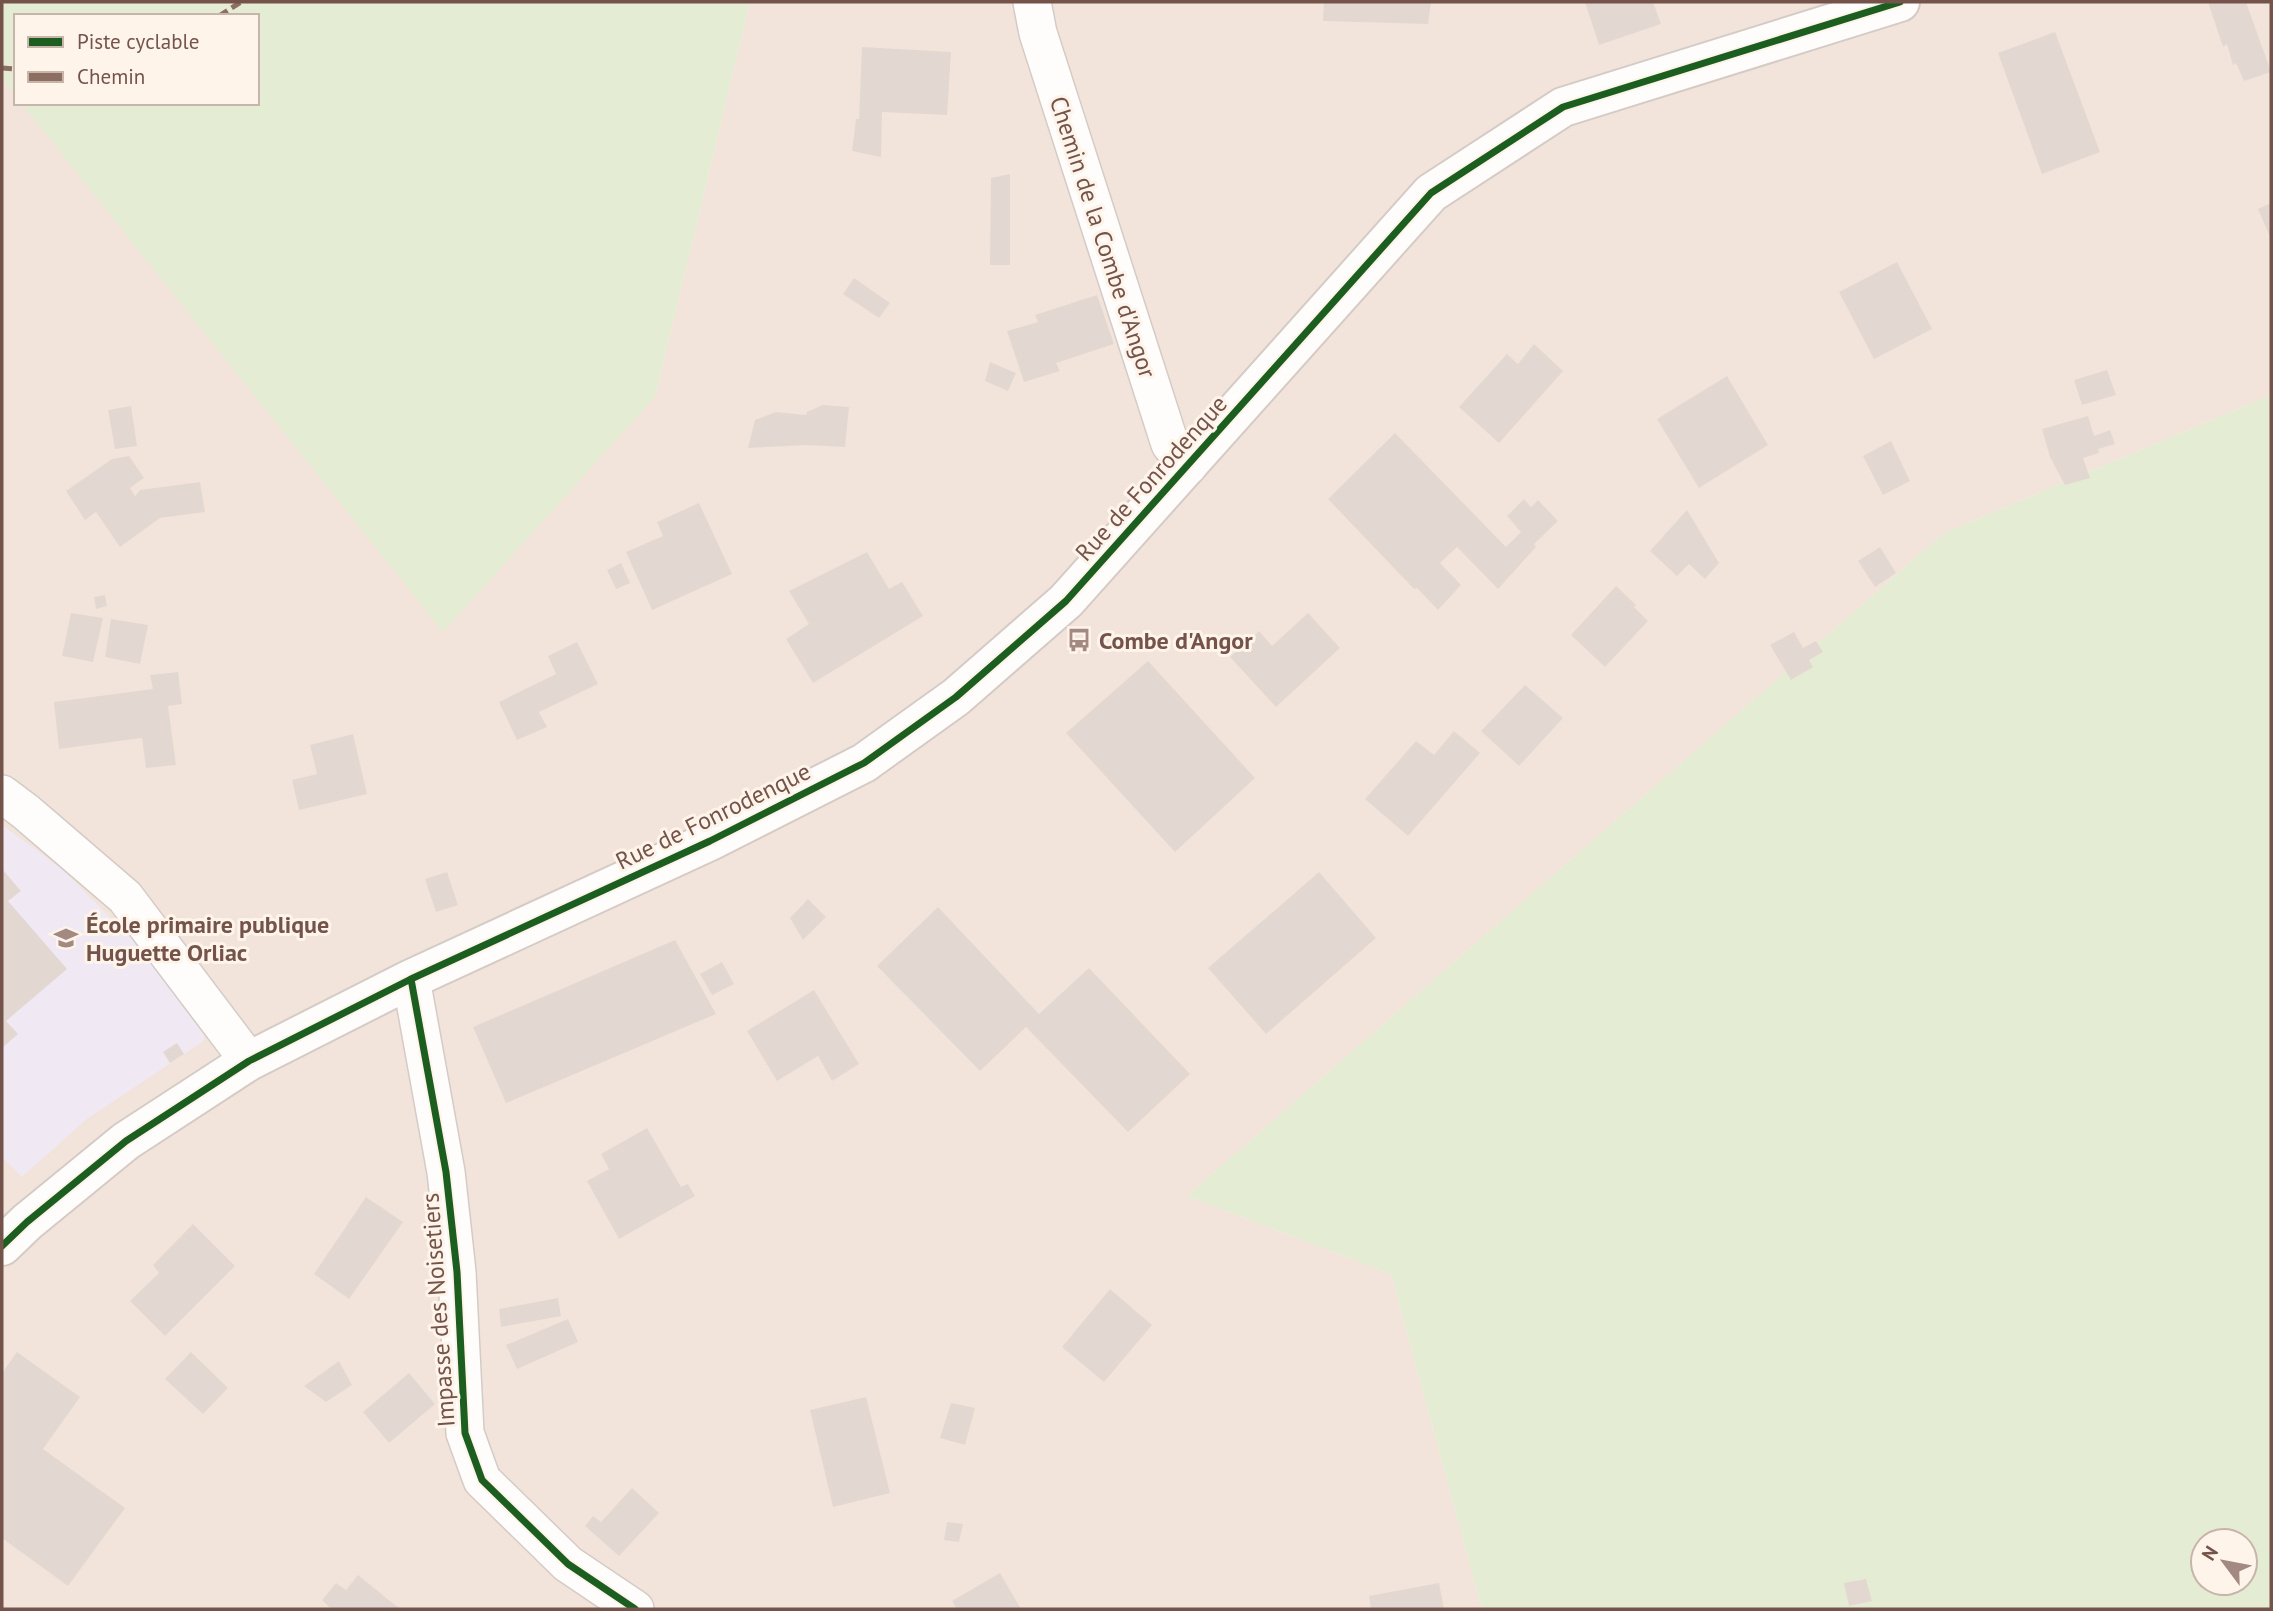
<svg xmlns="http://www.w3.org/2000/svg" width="2273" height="1611" viewBox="0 0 2273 1611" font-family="'PT Sans',sans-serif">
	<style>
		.residential { fill: #f2e4da }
		.education { fill: #f0e8f2 }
		.green { fill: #e5ecd4; fill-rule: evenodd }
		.building { fill: #e3d8d1 }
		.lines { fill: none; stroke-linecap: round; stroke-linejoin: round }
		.minor-casing { stroke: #d4cbc6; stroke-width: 40 }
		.tertiary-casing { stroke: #d4cbc6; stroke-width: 42 }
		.minor { stroke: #fefdfc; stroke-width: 37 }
		.tertiary { stroke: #fefdfc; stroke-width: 38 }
		.quiet { stroke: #8d6e63; stroke-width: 5; stroke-dasharray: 10 5; stroke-linecap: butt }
		.cycleway-casing { stroke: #fff4ea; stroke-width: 11 }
		.cycleway { stroke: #1b5e20; stroke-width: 7 }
		.labels { text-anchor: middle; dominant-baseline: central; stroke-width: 6; stroke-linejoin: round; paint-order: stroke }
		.street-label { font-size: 24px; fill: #74534a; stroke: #fff4ea }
		.poi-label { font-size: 24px; font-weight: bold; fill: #74534a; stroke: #fff4ea; text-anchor: start }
	</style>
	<rect width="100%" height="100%" fill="#f6f0ea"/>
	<path class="residential" d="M750,2H2271V395L1944,533L1187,1196L1391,1274L1482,1609H2V79L16,96V103H21L655,397Z"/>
	<path class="education" d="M2,825L61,868L201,1008L208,1019L204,1041L87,1119L22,1177L2,1157Z"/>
	<path class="green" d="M2,2H750L655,397L443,632L21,103H257V16H16V96L2,79Z
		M2271,395V1609H1482L1391,1274L1187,1196L1944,533ZM2203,1541H2245V1583H2203Z"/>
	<path class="building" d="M1324,2H1431L1428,24L1323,21Z
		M1585,2H1653L1661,24L1599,45Z
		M2208,2H2246L2271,72L2244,81L2236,63L2233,65L2227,44L2223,47Z
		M2055,32L2100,152L2042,174L1998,53Z
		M862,47L951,52L947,115L882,112L881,157L852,151L856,119H859Z
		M1010,174V265H990L991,178Z
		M2271,203V239L2258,209Z
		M1897,262L1932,329L1874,359L1839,292Z
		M854,278L890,303L879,318L843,294Z
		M1097,295L1114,344L1056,363L1060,371L1024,382L1007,331L1038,322L1035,315Z
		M1534,344L1563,371L1499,443L1459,407L1507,354L1518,364Z
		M990,362L1016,373L1008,391L985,381Z
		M2107,370L2116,395L2082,405L2074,380Z
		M1727,376L1768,445L1699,488L1657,419Z
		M823,405L849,407L845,447L806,445L748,448L755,420L776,412L806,415L807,412Z
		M131,406L137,446L115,449L108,410Z
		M2088,416L2094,436L2110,430L2115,444L2098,449L2099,453L2083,458L2090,478L2065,485L2050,457L2042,429Z
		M1395,433L1506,547L1521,532L1507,516L1524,499L1531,507L1538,500L1558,521L1534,544L1536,547L1498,589L1457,547L1440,563L1461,585L1438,610L1417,588L1414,589L1328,499Z
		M1891,441L1910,481L1883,495L1863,456Z
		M129,456L144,478L130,488L135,496L140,490L200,482L205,512L160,518L120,547L96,512L85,520L66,491L112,459Z
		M699,503L732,574L652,610L626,552L663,536L657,522Z
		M1687,510L1719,563L1705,579L1689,564L1677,576L1650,551Z
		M1880,547L1896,573L1875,587L1858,561Z
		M867,552L889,589L902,582L923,616L813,683L786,639L809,624L789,591Z
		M621,563L630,583L616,589L607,570Z
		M1616,586L1636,605L1634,607L1648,621L1605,667L1571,635Z
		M105,595L107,606L96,609L94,597Z
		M71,613L103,618L93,662L62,656Z
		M1308,613L1340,648L1276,707L1230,657L1259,631L1272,646Z
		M111,619L148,625L140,664L105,657Z
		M1794,632L1803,648L1816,641L1823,652L1809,660L1813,667L1791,680L1770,645Z
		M577,642L598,684L539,712L547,727L517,740L499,702L556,674L548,656Z
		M1148,661L1255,778L1175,852L1066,733Z
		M178,672L182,704L168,706L176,765L146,768L142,738L59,749L54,702L153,689L150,675Z
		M1525,685L1563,718L1519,766L1481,731Z
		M1454,731L1480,753L1408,836L1365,799L1416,741L1434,755Z
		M353,734L367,794L299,810L292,780L317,774L310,745Z
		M2,869L21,891L8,901L67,969L6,1021L18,1034L2,1048Z
		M447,872L458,905L436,912L425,879Z
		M1319,872L1376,938L1266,1034L1208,968Z
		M808,899L826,917L803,940L790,918Z
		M938,907L1039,1014L1089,968L1190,1074L1128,1132L1026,1027L980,1071L877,966Z
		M675,940L716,1014L506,1103L473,1027Z
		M722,962L734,984L712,995L700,974Z
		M814,990L859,1064L832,1081L818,1056L777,1081L747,1031Z
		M177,1043L184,1054L170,1063L163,1052Z
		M647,1128L681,1187L688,1184L695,1196L619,1239L587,1181L609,1169L601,1154Z
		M366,1197L403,1222L349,1299L314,1274Z
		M193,1224L235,1266L165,1336L130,1301L159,1273L153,1265Z
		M1110,1289L1152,1325L1104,1382L1062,1347Z
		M558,1298L561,1316L501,1327L499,1309Z
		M568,1319L578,1342L517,1369L506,1345Z
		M17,1352L80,1397L43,1449L125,1508L68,1586L2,1538V1373Z
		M191,1352L228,1388L203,1414L165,1379Z
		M339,1361L352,1385L326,1402L304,1386Z
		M409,1373L435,1404L389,1443L363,1412Z
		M866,1397L890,1493L833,1507L810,1410Z
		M951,1403L975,1408L965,1445L940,1438Z
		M632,1488L659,1513L619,1556L585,1526L593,1516L601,1522Z
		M947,1522L963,1524L959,1542L944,1540Z
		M1000,1573L1021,1609H957L952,1601Z
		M358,1575L395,1605L401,1609H331L322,1600L336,1583L346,1590Z
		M1866,1579L1872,1601L1849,1606L1844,1583Z
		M1439,1583L1444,1609H1371L1369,1596Z"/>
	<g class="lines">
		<g class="minor-casing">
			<path id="minor" d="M1032,2L1038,33L1170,444L1188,466
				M2,794L26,812L125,897L249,1061
				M411,979L446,1172L457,1272L465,1433L482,1480L568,1564L635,1609"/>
		</g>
		<g class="tertiary-casing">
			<path id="tertiary" d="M2,1246L27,1222L126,1141L249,1061L411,979L710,841L864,763L956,697L1066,601L1431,193L1563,107L1900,2"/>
		</g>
		<use href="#minor" class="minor"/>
		<use href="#tertiary" class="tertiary"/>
		<path class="quiet" d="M219,16L241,2
			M2,68L16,69"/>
		<g class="cycleway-casing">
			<path id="cycleway" d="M411,979L446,1172L457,1272L465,1433L482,1480L568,1564L635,1609
				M2,1246L27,1222L126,1141L249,1061L411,979L710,841L864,763L956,697L1066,601L1431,193L1563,107L1900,2"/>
		</g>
		<use href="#cycleway" class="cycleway"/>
	</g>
	<defs>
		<g id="bus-bare" transform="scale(1.89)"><path d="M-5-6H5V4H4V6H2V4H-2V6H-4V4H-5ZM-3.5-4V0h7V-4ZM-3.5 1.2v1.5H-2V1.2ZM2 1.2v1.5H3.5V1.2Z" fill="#a28a82" stroke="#fff4ea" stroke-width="2.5" paint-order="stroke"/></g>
		<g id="school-bare" transform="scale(1.89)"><path d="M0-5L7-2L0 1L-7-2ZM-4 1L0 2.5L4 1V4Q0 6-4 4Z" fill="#a28a82" stroke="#fff4ea" stroke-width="2.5" paint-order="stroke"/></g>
	</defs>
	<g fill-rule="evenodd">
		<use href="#bus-bare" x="1079" y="640"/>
		<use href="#school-bare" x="66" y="938"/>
	</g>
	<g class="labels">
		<g class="street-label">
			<text transform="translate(1103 237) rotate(72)">Chemin de la Combe d'Angor</text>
			<text transform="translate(1151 478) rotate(-48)">Rue de Fonrodenque</text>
			<text transform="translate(713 816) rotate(-26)">Rue de Fonrodenque</text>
			<text transform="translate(438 1310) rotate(-94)">Impasse des Noisetiers</text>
		</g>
		<g class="poi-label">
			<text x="1099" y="640">Combe d'Angor</text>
			<text x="86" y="924">École primaire publique<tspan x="86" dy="28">Huguette Orliac</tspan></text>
		</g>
	</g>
	<rect width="2273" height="1611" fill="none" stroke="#74534a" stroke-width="7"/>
	<rect x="14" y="14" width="245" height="91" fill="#fff4ea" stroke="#c7b4aa" stroke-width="2"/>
	<rect x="28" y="37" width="35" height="10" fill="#1b5e20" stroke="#c7b4aa" stroke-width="2"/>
	<text x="77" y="49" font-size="21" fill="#74534a">Piste cyclable</text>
	<rect x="28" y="72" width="35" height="10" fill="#8d6e63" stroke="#c7b4aa" stroke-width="2"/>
	<text x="77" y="84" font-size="21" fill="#74534a">Chemin</text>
	<g transform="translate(2224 1562) rotate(302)"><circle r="33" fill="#fff4ea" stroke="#c7b4aa" stroke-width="2"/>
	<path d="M0-5L12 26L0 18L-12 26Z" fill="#a28a82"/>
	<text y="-10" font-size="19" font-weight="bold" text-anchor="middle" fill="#74534a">N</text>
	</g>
</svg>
